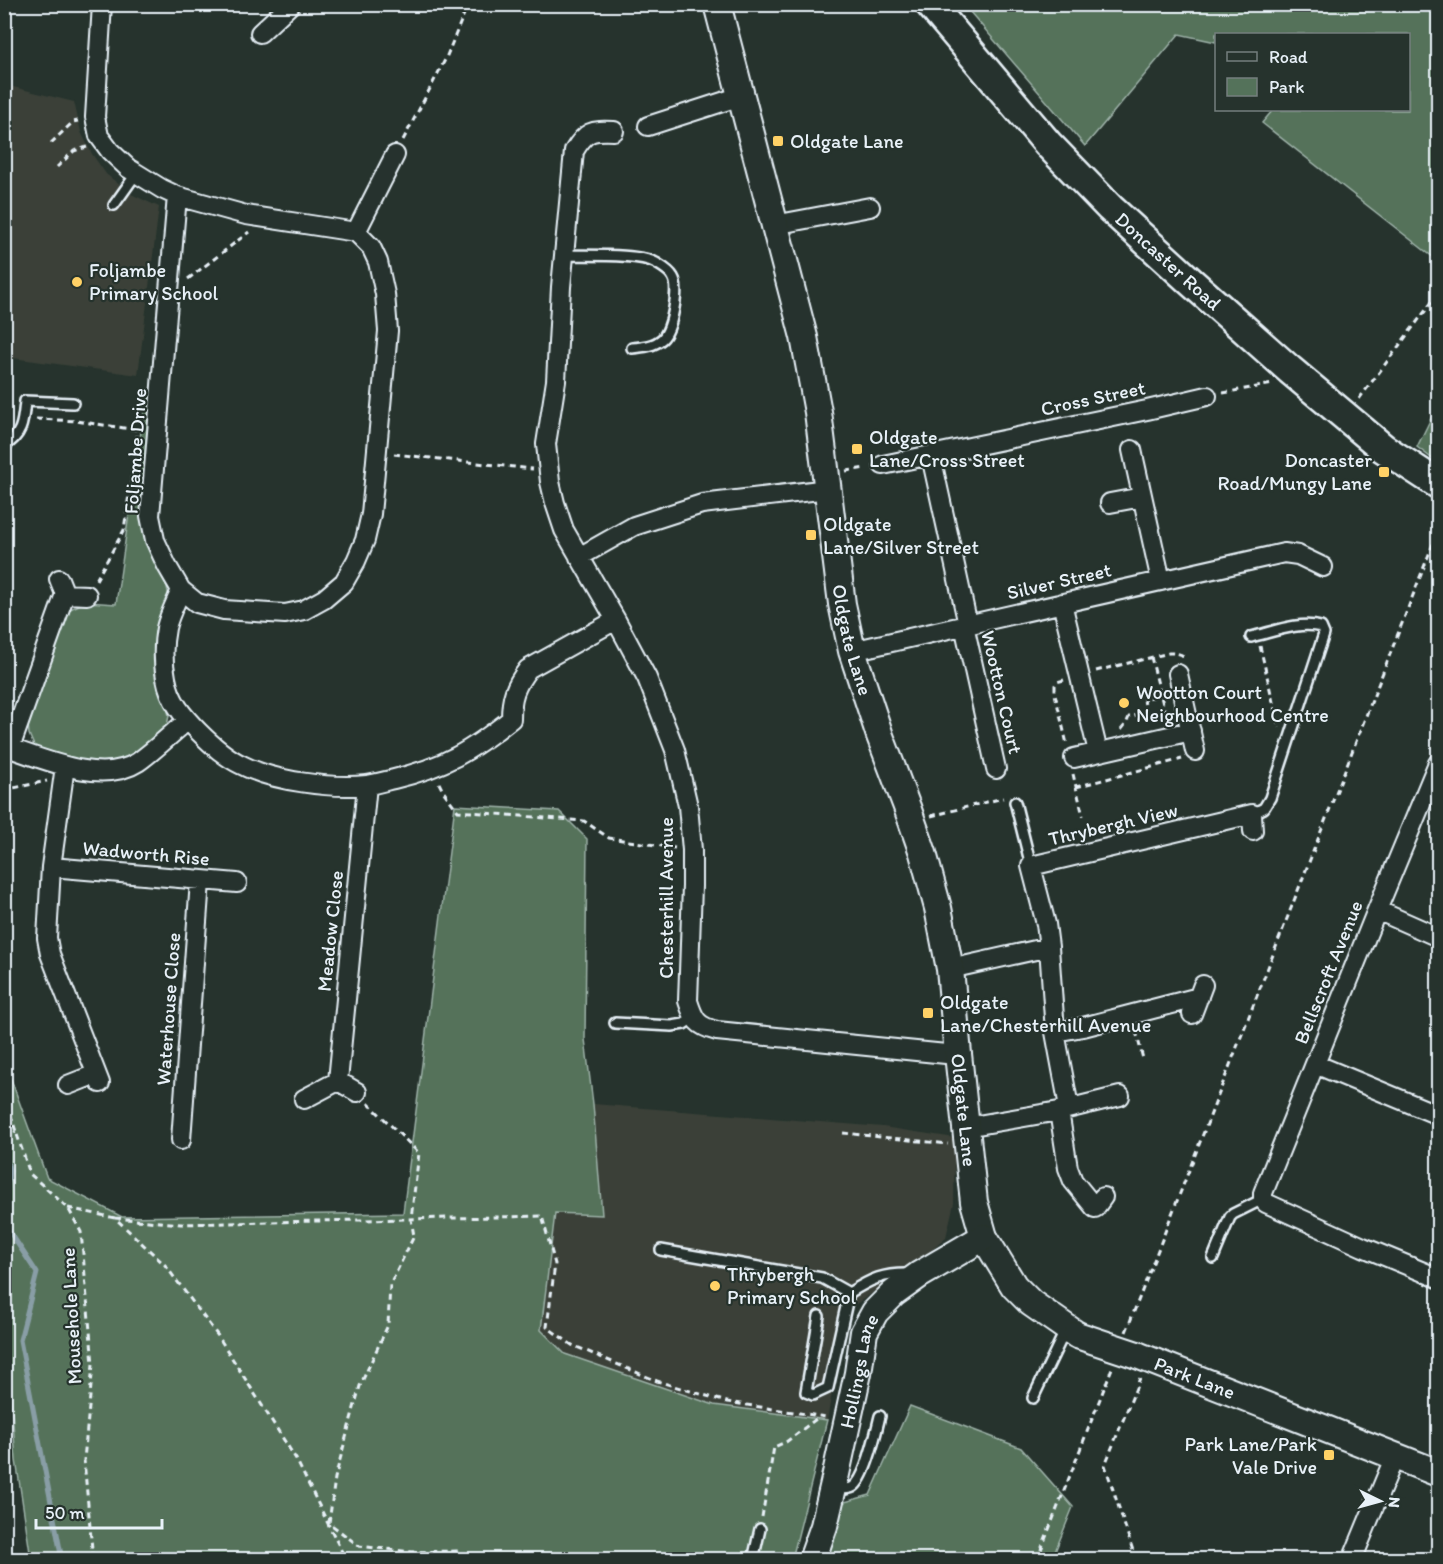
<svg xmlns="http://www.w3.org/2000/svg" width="1443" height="1564" viewBox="0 0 1443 1564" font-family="Itim,sans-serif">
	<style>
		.built { fill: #3a4138 }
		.green { fill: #54725a; stroke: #9eb2a9; stroke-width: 1.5 }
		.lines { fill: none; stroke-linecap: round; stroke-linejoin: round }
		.stream { stroke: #899ea6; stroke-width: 5 }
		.lane-casing { stroke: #e8f1f8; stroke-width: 14 }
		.street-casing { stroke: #e8f1f8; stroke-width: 22 }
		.secondary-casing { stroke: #e8f1f8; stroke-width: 30 }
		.primary-casing { stroke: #e8f1f8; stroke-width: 33 }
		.path { stroke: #e8f1f8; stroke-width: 3; stroke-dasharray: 6 4.5; stroke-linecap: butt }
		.lane { stroke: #26332d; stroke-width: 9 }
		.street { stroke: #26332d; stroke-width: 18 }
		.secondary { stroke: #26332d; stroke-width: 26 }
		.primary { stroke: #26332d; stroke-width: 28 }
		.secondary-bridge-casing { stroke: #e8f1f8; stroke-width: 30; stroke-linecap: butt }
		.secondary-bridge { stroke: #26332d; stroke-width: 26 }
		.poi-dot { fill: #ffd166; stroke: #26332d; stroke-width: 2 }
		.labels { text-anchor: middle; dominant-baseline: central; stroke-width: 4.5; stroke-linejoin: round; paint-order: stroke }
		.poi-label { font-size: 20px; fill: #e8f1f8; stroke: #26332d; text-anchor: start }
		.street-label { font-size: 20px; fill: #e8f1f8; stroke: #26332d }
	</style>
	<rect width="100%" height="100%" fill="#26332d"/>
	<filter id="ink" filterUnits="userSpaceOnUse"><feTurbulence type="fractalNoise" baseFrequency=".0167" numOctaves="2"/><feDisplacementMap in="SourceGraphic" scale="12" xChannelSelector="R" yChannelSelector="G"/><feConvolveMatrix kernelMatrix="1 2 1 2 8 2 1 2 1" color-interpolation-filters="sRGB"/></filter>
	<g filter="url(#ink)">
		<path class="built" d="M5,85L74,102L81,132L92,154L106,174L131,194L159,207L138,375L5,357Z
			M593,1104L883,1127L955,1138L954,1203L946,1237L919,1262L847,1310L827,1420L714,1405L565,1354L541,1330L555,1213L602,1215Z"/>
		<path class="green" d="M964,5H1438V261L1262,123L1273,110H1408V34H1216V42L1179,34L1085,146Z
			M147,390L153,391L143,511L144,533L153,560L167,587L169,597L157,631L154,656L157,677L167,706L169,716L166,729L135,755L112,765L89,766L35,748L29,734L28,723L54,653L65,617L70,609L86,602L116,604Z
			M1438,404V463L1417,447Z
			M455,805L559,811L587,839L585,1039L593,1104L602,1215L555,1213L541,1330L565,1354L714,1405L827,1420L792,1559H31L16,1460L5,1325L4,1060L47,1178L122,1217L403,1213Z
			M910,1406L1021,1448L1073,1507L1052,1559L826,1560L841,1503L870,1495Z"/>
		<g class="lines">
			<path class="stream" d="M4,1151L10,1171L4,1202
				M4,1223L37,1273L20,1340L62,1560"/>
			<g class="lane-casing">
				<path id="lane" d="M114,205L136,174
					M564,255C586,256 638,253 656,263C661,266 670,271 673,277C680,288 672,330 662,339C654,346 643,347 632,348
					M4,446C23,435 23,421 25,401L73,403
					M1251,637C1273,632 1299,621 1321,627L1324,634L1270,798L1264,808L1252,814
					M1015,802L1031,866
					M615,1023L672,1026L684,1024L693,1018
					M661,1250L822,1278L849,1293
					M1213,1258L1230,1217L1233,1214L1263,1199
					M819,1316L806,1392L813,1395L828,1388L849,1293C871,1279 884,1273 910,1274
					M1033,1398L1065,1331
					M835,1489C841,1489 848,1490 853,1487C866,1479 876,1432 880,1416
					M753,1560L760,1529"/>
			</g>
			<g class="street-casing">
				<path id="street" d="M102,4L95,117L99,136L110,151L128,168L162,189L177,196L246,215L356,232L371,247L378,262L385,294L388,331L371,514L365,540L356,561L344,582L324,599L304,610L285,614L224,610L197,603L181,590L167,566L155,540L150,516L177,196
					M260,33L291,4
					M648,126L741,96
					M614,131C591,130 586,131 574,151L561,287L556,381L546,444L550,482L555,503L564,530L616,620L647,678L675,750L688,806L692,850V886L688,1001C694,1020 697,1026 717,1031L946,1054H958
					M774,225L870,207
					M356,232L395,155
					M1132,450L1161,581
					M931,456L968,625
					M883,465L1147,410L1207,396
					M1110,503L1142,497
					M579,557L634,526L702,504L828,489
					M59,579L65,594L87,595
					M181,590C176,602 169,615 166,628C163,643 163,663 166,678C170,701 183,716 199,732C212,745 225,757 242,765C273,781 332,789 367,785C376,784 385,781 394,779C444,767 471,751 511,719C511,697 515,686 528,669L616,620
					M1062,603L1098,752
					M964,625L996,769
					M852,651L1284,553L1298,555L1323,567
					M1178,674L1195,751
					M4,746C41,758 101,786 138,762C155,750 171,734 187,721
					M10,748L65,594
					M1074,758L1191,731
					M1438,763L1377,910L1263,1193V1199L1266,1203L1363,1247L1438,1278
					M65,766L51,867L47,938L50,954L100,1083
					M51,867L237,883
					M1377,910L1438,937
					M950,969L1049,947
					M1192,1014L1203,985
					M1055,1032L1083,1027L1199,997
					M1315,1064L1438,1115
					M338,1081L367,785
					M68,1085L96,1074
					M304,1099L338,1081L357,1092
					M1069,1107L1055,1032L1049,947L1046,924L1031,866L1252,814L1253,831
					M1059,1111L1068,1168L1073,1181L1095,1208L1103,1197
					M966,1127L1059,1111L1120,1096
					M181,1140L200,881
					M1352,1560L1395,1456"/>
			</g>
			<g class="secondary-casing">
				<g id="secondary">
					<path id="s1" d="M717,4L804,337L818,412L842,604L852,651L880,736L907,807L923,853L938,908L950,969L958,1054L974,1202L984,1237L1014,1286L1031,1303L1077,1335"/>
					<path id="s2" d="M1137,1355L1438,1473"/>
					<path id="s3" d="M812,1560L824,1526L834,1483L858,1373L864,1332L875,1312L894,1293L919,1275L984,1237"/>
				</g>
			</g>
			<g class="primary-casing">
				<g id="primary">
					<path id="s4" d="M930,4L1048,144L1110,208L1190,281L1290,370L1383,448L1438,484"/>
				</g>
			</g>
			<path class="path" d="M403,140L446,58L468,4
				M51,143L73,122L78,121
				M57,167L74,151L87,147
				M188,279L249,232
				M1223,393L1273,384
				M1359,399L1438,294
				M36,419L76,421L138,430
				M394,454L533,469
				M846,471L866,468
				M96,580L124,530L138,430
				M1260,646L1279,728
				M1151,657L1167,720
				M1096,671L1169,653C1174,653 1182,653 1185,658
				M1064,680L1057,682L1055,685V694L1067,744
				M1121,730L1126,724L1129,717L1146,713L1144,699L1161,695
				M1073,774L1083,816
				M439,783L443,791L458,811L584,821L609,838L675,848
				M1076,787L1182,759
				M4,790L47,781
				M931,816L1003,798
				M1136,1031L1143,1059
				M4,1095L30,1174L68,1208L81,1232L93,1364L84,1460L93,1560
				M368,1103L419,1153L411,1219L414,1236L390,1285L388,1325L360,1386L335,1478L329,1523L359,1546L412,1552L457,1551L464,1560
				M843,1133L948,1144
				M4,1136L16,1132
				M68,1208L115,1218L165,1265L218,1336L296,1459L346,1560
				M115,1218L181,1224L542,1216L555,1264L547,1327L572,1345L657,1381L727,1402L826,1417
				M1126,1332L1438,531
				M762,1517L774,1447L786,1442L820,1416
				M1037,1560L1112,1368
				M1136,1560L1105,1465L1140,1378"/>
			<use href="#lane" class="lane"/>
			<use href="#street" class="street"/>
			<use href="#secondary" class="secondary"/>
			<use href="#primary" class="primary"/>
			<g class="secondary-bridge-casing">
				<path id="secondary-bridge" d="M1077,1335L1137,1355"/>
			</g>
			<use href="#secondary-bridge" class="secondary-bridge"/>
		</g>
	</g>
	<g class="poi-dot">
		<rect x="772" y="135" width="12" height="12" rx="3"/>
		<circle cx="77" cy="282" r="6"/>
		<rect x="851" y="443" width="12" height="12" rx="3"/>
		<rect x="1378" y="466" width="12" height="12" rx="3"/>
		<rect x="805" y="529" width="12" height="12" rx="3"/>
		<circle cx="1124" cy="703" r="6"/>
		<rect x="922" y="1007" width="12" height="12" rx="3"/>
		<circle cx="715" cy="1286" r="6"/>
		<rect x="1323" y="1449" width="12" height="12" rx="3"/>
	</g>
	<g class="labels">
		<g class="poi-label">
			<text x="790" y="141">Oldgate Lane</text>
			<text x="89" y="270">Foljambe<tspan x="89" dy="23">Primary School</tspan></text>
			<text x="869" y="437">Oldgate<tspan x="869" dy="23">Lane/Cross Street</tspan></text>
			<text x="1372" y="460" text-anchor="end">Doncaster<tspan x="1372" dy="23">Road/Mungy Lane</tspan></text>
			<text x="823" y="524">Oldgate<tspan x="823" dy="23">Lane/Silver Street</tspan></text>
			<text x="1136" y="692">Wootton Court<tspan x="1136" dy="23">Neighbourhood Centre</tspan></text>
			<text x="940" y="1002">Oldgate<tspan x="940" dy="23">Lane/Chesterhill Avenue</tspan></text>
			<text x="727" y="1274">Thrybergh<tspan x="727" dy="23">Primary School</tspan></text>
			<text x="1317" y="1444" text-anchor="end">Park Lane/Park<tspan x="1317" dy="23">Vale Drive</tspan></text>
		</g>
		<g class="street-label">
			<text stroke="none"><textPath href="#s4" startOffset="351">Doncaster Road</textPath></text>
			<text transform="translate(1093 398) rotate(-12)">Cross Street</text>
			<text transform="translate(135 451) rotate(-86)">Foljambe Drive</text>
			<text transform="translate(1059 581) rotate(-13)">Silver Street</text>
			<text stroke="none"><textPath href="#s1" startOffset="651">Oldgate Lane</textPath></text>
			<text transform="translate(1002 692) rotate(77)">Wootton Court</text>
			<text transform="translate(1113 824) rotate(-13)">Thrybergh View</text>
			<text transform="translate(146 853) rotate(5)">Wadworth Rise</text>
			<text transform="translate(666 898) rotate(-90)">Chesterhill Avenue</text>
			<text transform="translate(330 931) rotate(-84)">Meadow Close</text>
			<text transform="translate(1328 972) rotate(-68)">Bellscroft Avenue</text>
			<text transform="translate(168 1009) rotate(-86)">Waterhouse Close</text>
			<text stroke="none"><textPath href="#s1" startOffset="1137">Oldgate Lane</textPath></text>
			<text transform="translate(71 1316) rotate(-93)">Mousehole Lane</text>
			<text stroke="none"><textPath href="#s3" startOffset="195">Hollings Lane</textPath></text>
			<text stroke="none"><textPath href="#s2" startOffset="62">Park Lane</textPath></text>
		</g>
	</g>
	<rect width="1443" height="1564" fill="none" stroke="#26332d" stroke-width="24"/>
	<rect x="12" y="12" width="1419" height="1540" fill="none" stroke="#e8f1f8" stroke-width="2" filter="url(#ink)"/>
	<rect x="1215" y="33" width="195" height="78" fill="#26332d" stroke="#747f7e" stroke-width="1.5"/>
	<rect x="1227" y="52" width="30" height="9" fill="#26332d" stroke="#747f7e" stroke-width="1.5"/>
	<text x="1269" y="63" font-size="18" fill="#e8f1f8">Road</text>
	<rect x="1227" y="78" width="30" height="18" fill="#54725a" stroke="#747f7e" stroke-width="1.5"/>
	<text x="1269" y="93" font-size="18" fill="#e8f1f8">Park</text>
	<g transform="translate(1380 1501) rotate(95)" stroke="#26332d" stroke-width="4.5" paint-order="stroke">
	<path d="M0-4.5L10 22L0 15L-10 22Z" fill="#e8f1f8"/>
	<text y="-9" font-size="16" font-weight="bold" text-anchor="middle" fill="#e8f1f8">N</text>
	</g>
	<path d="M36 1519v9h126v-9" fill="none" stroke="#e8f1f8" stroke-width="3"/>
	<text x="45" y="1519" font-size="18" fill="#e8f1f8" stroke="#26332d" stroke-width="4.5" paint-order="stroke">50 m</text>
</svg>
